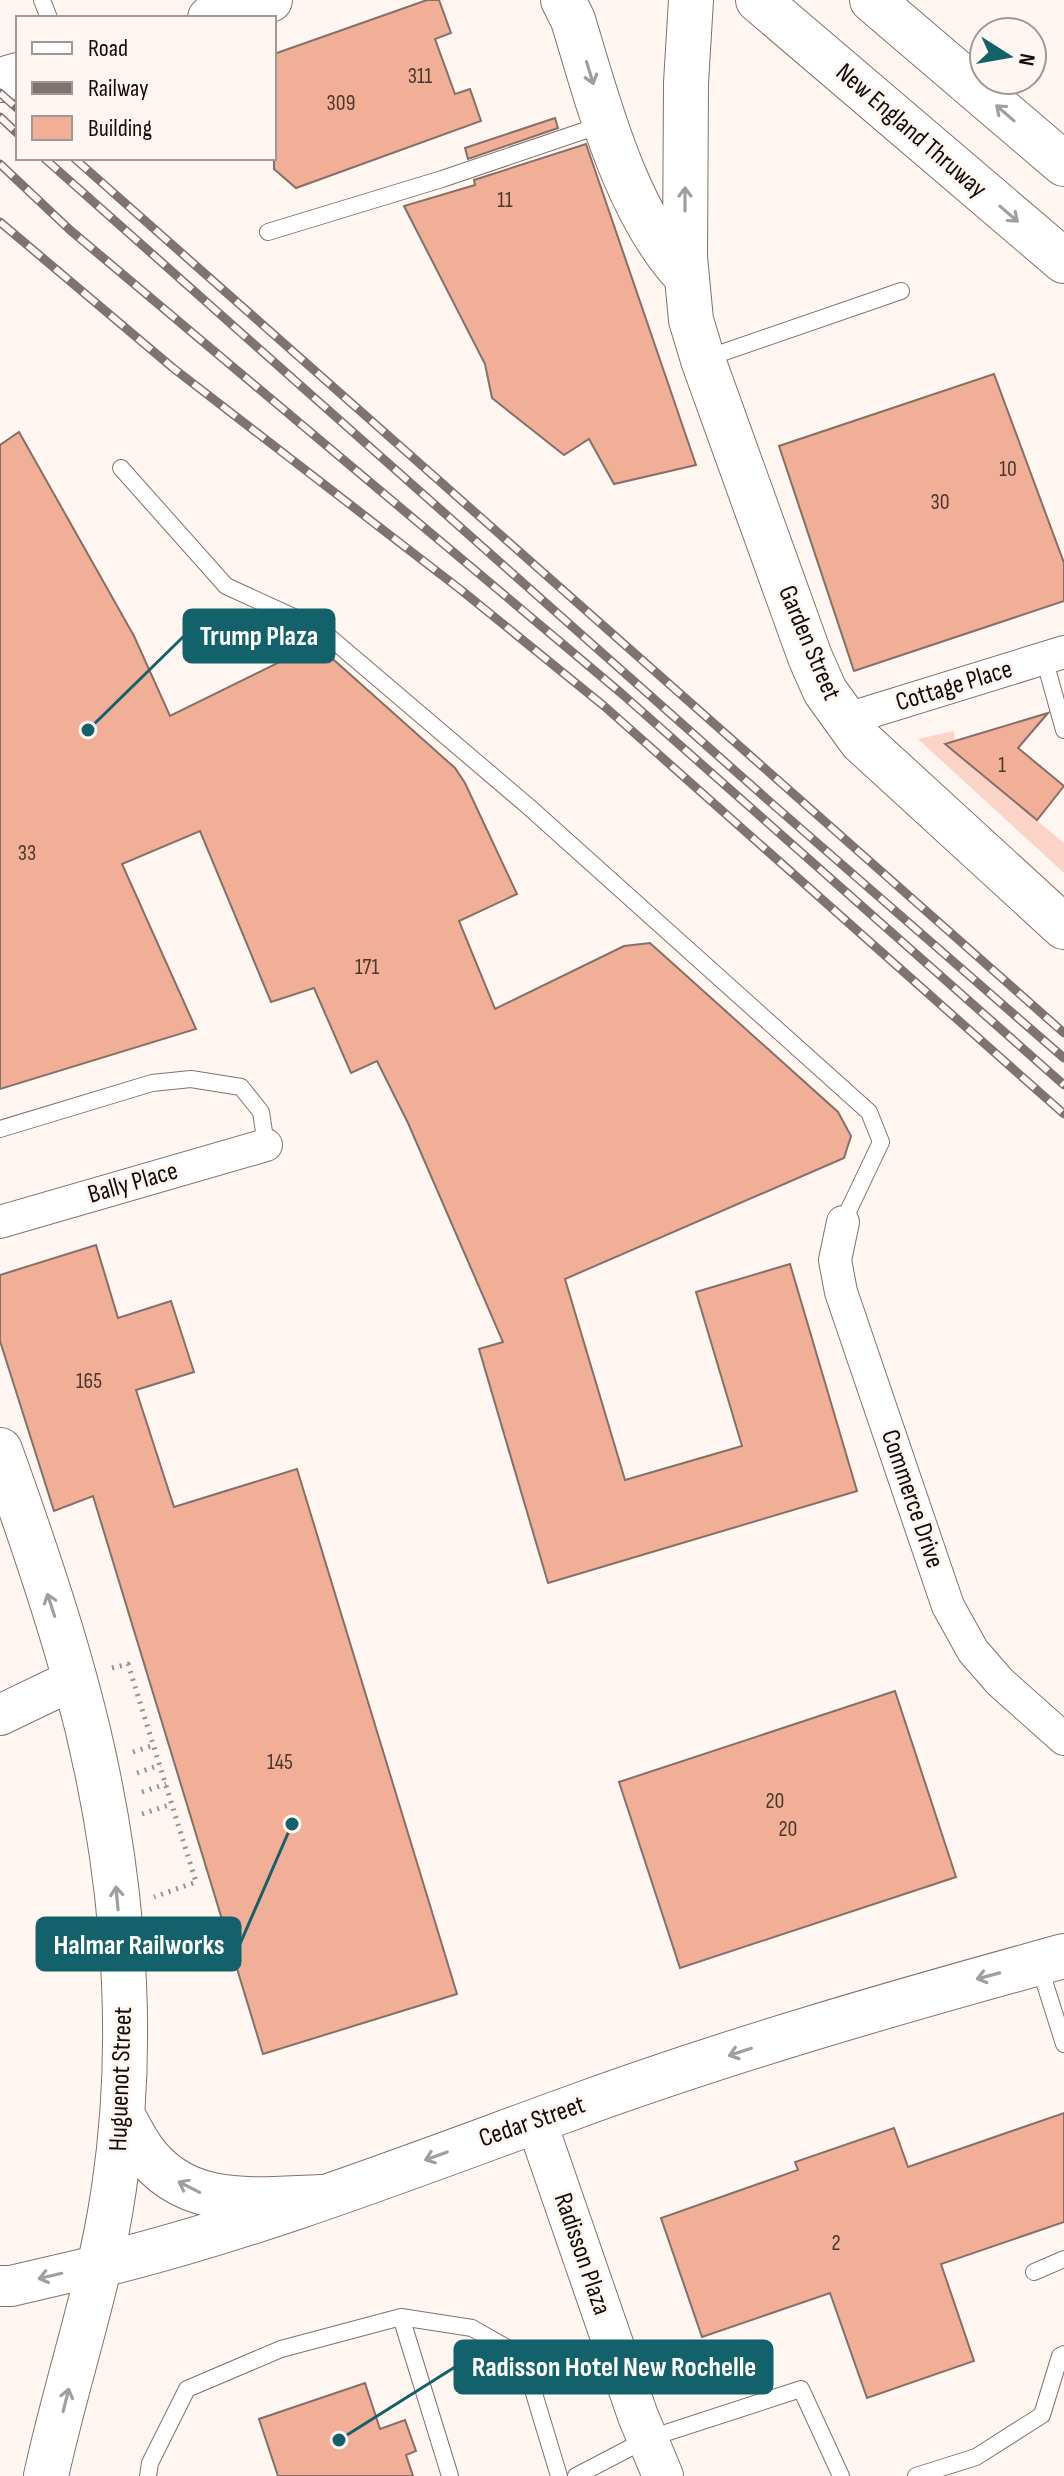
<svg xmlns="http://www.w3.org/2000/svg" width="1064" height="2476" viewBox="0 0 1064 2476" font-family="'Sofia Sans Condensed',sans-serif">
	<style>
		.green { fill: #fbd4c7 }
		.building { fill: #f1af98; stroke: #857068; stroke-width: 2 }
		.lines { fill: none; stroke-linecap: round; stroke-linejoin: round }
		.service-casing { stroke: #867169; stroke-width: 18 }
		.minor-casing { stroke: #867169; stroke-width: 34 }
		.tertiary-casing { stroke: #867169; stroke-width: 42 }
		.secondary-casing { stroke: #867169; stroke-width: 46 }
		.primary-casing { stroke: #867169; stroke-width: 46 }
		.motorway-casing { stroke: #867169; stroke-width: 46 }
		.path { stroke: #9a918e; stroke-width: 5; stroke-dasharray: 2 6; stroke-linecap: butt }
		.service { stroke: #fff; stroke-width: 16 }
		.minor { stroke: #fff; stroke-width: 32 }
		.tertiary { stroke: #fff; stroke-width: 40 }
		.secondary { stroke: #fff; stroke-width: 44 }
		.primary { stroke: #fff; stroke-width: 44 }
		.motorway { stroke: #fff; stroke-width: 44 }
		.rail-casing { stroke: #7d7470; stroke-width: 9 }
		.rail { stroke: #fff5f1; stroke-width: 6; stroke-dasharray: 18; stroke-linecap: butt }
		.oneway { stroke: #a19e9d }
		.labels { text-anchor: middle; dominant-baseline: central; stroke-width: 6; stroke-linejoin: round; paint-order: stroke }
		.number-label { font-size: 22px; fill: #4b352d }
		.street-label { font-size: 26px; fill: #140c09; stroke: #fff5f1 }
		.leader { fill: none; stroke: #13616b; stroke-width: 3 }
		.callout-dot { fill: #13616b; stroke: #fff5f1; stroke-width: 3 }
		.callout { fill: #13616b; stroke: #13616b; stroke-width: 3 }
		.callout-label { font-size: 28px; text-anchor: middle; font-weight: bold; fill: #fff }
	</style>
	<rect width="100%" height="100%" fill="#fff5f1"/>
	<path class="green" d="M954,731L956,753L1064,843V873L918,739Z"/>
	<path class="building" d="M427,0H439L451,33L435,39L455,94L470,89L481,121L296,188L274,169V54Z
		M555,118L558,128L468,159L465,148Z
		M586,144L696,465L614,484L589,439L564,455L492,398L485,364L404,206L475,185L474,180Z
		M994,374L1064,563V601L854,671L779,446Z
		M19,432L134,636L170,716L316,644L455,768L465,783L517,894L459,921L495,1009L624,946L650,943L838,1112L851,1136L844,1158L565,1279L625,1480L742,1446L696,1292L790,1264L857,1491L548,1583L479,1349L503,1342L408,1123L377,1061L351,1073L314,988L271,1002L200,831L122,864L196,1029L0,1089V445Z
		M1048,713L1018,748L1064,786L1037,820L945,744Z
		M96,1245L118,1318L171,1301L194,1372L136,1390L174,1507L297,1469L457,1994L263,2054L93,1496L54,1511L0,1341V1275Z
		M895,1691L956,1877L680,1968L619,1782Z
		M1064,2113V2222L941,2264L974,2361L867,2398L830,2293L702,2337L661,2218L798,2170L795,2162L894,2128L908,2167Z
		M365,2383L380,2429L405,2420L416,2451L406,2455L413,2476H278L259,2419Z"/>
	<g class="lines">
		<g class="service-casing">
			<path id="service" d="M42,0L49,18
				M268,232L442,179L604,124
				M704,359L901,291
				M121,468L226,586L320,629L529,807L869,1112L881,1142L843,1222
				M1044,658L1064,730
				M0,1129L152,1083L191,1079L241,1087L261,1112L266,1145
				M1039,1965L1064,2044
				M1034,2272L1064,2259
				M401,2317L450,2476
				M148,2476L150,2463L187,2389L281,2349L401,2317L472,2328L523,2357L559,2476
				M576,2476L647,2439L801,2389L841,2476
				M916,2476L976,2457L1042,2415L1060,2356L1064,2354"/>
		</g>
		<g class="minor-casing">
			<path id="minor" d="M844,720L1064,652
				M0,1222L266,1145
				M843,1222L835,1260L841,1292L948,1606L973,1651L1000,1682L1064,1739"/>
		</g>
		<g class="tertiary-casing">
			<path id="tertiary" d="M0,1715L75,1679
				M536,2121L638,2416L663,2476
				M0,2286H11L101,2265"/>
		</g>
		<g class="secondary-casing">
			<path id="secondary" d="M563,0L573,20C598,102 626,214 687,277
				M691,0L686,83L685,257L691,320L703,360L810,657L825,691L861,741L1064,927
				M101,2265C256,2227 415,2165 566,2110C729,2050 897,2002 1064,1956"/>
		</g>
		<g class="primary-casing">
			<path id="primary" d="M210,18L270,0
				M0,80L18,75
				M0,1450C27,1525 54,1602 75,1680C120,1843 139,2020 114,2188C100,2286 67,2379 46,2476
				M123,2116C129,2127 135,2139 142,2149C185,2211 256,2199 321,2197"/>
		</g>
		<g class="motorway-casing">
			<path id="motorway" d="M758,0L1064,261
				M872,0L1064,164"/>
		</g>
		<path class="path" d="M112,1668L128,1664L196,1882L154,1897
			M133,1752L154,1745
			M137,1773L160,1765
			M142,1792L166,1784
			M142,1814L172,1804"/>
		<use href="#service" class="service"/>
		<use href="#minor" class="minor"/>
		<use href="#tertiary" class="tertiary"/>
		<use href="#secondary" class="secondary"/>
		<use href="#primary" class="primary"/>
		<use href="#motorway" class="motorway"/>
		<g class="rail-casing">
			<path id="rail" d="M0,93L18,109
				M0,117L18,134
				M44,158L769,801L1064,1058
				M74,158L1064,1033
				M0,164L70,230L621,693L1064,1085
				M0,222L173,368L461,590L604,706L1064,1114"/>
		</g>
		<use href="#rail" class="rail"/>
	</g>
	<defs><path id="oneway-shaft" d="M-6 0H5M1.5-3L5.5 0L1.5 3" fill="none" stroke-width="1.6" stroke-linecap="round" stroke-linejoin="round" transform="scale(2)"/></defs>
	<g class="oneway">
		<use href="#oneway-shaft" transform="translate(590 73) rotate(73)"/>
		<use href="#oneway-shaft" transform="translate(1005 113) rotate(-139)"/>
		<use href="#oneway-shaft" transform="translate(685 199) rotate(-90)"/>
		<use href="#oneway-shaft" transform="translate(1009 214) rotate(41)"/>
		<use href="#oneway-shaft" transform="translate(51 1605) rotate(-108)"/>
		<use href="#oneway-shaft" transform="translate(117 1898) rotate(-95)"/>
		<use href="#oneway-shaft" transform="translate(988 1976) rotate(165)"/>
		<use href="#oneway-shaft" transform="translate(740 2052) rotate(162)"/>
		<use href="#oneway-shaft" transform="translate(436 2156) rotate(160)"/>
		<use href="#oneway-shaft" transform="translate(189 2187) rotate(-153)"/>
		<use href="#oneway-shaft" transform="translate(50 2276) rotate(167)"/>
		<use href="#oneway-shaft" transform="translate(66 2400) rotate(-76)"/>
	</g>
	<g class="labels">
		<g class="number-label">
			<text x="420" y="76">311</text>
			<text x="341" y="103">309</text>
			<text x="505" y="200">11</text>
			<text x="1008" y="469">10</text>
			<text x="940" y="502">30</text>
			<text x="1002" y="765">1</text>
			<text x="27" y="853">33</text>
			<text x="367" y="967">171</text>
			<text x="89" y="1381">165</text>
			<text x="280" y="1762">145</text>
			<text x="775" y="1801">20</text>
			<text x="788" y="1829">20</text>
			<text x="836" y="2243">2</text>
		</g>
		<g class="street-label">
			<text transform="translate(911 131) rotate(41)">New England Thruway</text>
			<text transform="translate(809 643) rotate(67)">Garden Street</text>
			<text transform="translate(954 686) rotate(-17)">Cottage Place</text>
			<text transform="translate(133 1183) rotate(-16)">Bally Place</text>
			<text transform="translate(912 1499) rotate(71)">Commerce Drive</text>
			<text transform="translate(121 2079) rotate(-88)">Huguenot Street</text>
			<text transform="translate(532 2122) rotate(-19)">Cedar Street</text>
			<text transform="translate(582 2254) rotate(71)">Radisson Plaza</text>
		</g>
	</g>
	<path class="leader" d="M88 730L184 636M292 1824L240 1944M339 2440L455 2367"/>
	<g class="callout-dot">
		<circle cx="88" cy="730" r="8"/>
		<circle cx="292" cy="1824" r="8"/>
		<circle cx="339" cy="2440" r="8"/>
	</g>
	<g class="callout">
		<rect x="184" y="610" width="150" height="52" rx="8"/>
		<rect x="37" y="1918" width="203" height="52" rx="8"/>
		<rect x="455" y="2341" width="317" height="52" rx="8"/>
	</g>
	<g class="callout-label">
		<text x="259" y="645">Trump Plaza</text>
		<text x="139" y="1954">Halmar Railworks</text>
		<text x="614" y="2376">Radisson Hotel New Rochelle</text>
	</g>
	<rect x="16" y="16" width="260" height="144" fill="#fff5f1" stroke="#a19894" stroke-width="2"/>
	<rect x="32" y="42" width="40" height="12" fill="#ffffff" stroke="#a19894" stroke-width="2"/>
	<text x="88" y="56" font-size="24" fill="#140c09">Road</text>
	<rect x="32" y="82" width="40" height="12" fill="#7d7470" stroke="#a19894" stroke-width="2"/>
	<text x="88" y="96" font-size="24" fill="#140c09">Railway</text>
	<rect x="32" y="116" width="40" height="24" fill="#f1af98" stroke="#a19894" stroke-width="2"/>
	<text x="88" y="136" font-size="24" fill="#140c09">Building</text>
	<g transform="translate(1008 56) rotate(101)"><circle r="38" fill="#fff5f1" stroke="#a19894" stroke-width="2"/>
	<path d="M0-6L14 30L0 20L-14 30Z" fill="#13616b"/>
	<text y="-12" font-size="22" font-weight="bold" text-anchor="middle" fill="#140c09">N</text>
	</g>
</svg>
